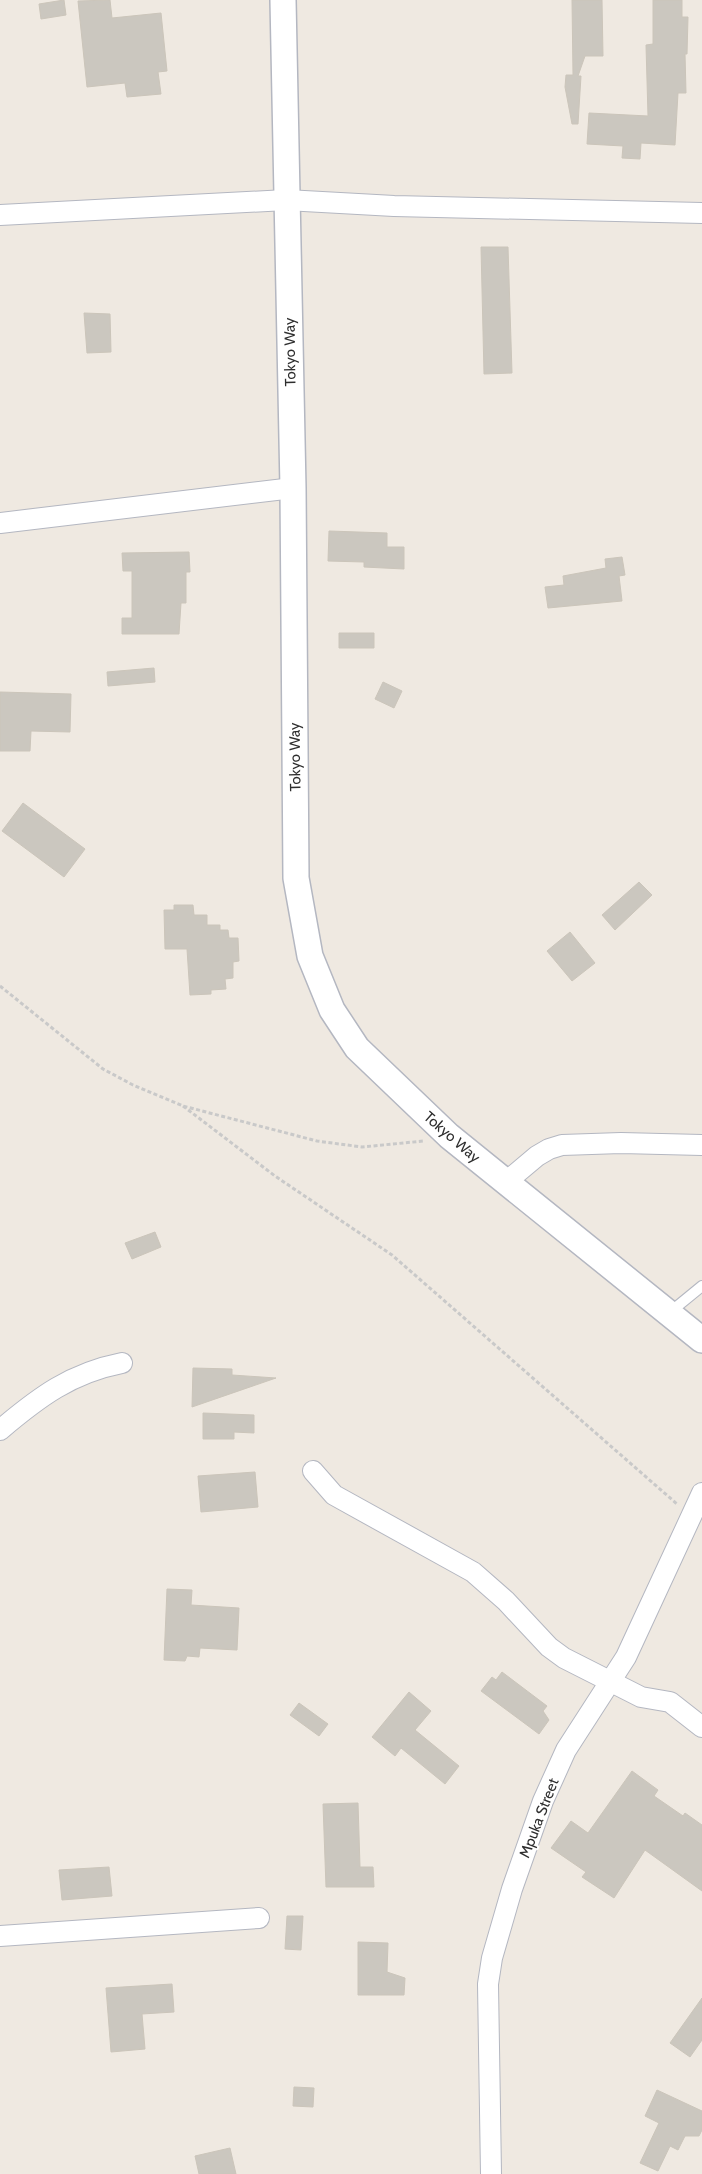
<svg xmlns="http://www.w3.org/2000/svg" width="702" height="2174" viewBox="0 0 702 2174" font-family="Cabin,sans-serif">
	<style>
		.building { fill: #cbc7bf; stroke: #cbc5ba }
		.lines { fill: none; stroke-linecap: round; stroke-linejoin: round }
		.service-casing { stroke: #b4b7c1; stroke-width: 12 }
		.minor-casing { stroke: #b4b7c1; stroke-width: 22 }
		.tertiary-casing { stroke: #b4b7c1; stroke-width: 28 }
		.path { stroke: #c9c9c9; stroke-width: 3; stroke-dasharray: 4 2.5; stroke-linecap: butt }
		.service { stroke: #fff; stroke-width: 10 }
		.minor { stroke: #fff; stroke-width: 20 }
		.tertiary { stroke: #fff; stroke-width: 25 }
		.labels { text-anchor: middle; dominant-baseline: central; stroke-width: 4; stroke-linejoin: round; paint-order: stroke }
		.street-label { font-size: 15px; fill: #2e2e2e; stroke: #fff }
	</style>
	<rect width="100%" height="100%" fill="#efe9e1"/>
	<path class="building" d="M64,0L66,15L41,19L39,4Z
		M110,0L112,18L161,13L167,71L158,72L161,94L127,97L125,83L87,87L78,1Z
		M572,0H602L603,56H585L578,76H581L578,124H572L565,87L566,75H573Z
		M653,0H682V17H688L687,54H685L686,93H678L675,145L641,143L640,159L622,158L623,146L587,144L589,113L648,116L646,45L653,44Z
		M481,247H508L512,373L484,374Z
		M84,313L110,314L111,352L87,353Z
		M329,531L387,533V547H404V569L364,567V562L328,561Z
		M189,552L190,572H186V603H181L179,634H122V618H132V571H123L122,553Z
		M622,557L625,575L619,576L622,601L548,608L545,587L564,585L563,576L606,568L605,559Z
		M339,633H374V648H339Z
		M154,668L155,682L108,686L107,672Z
		M383,682L402,691L394,708L375,699Z
		M0,692L71,694L70,732L31,731L30,751H0Z
		M23,803L85,849L64,877L2,831Z
		M639,882L652,895L615,930L602,915Z
		M174,905H193L194,915H207V925H220V930H228L229,938H238L239,961L233,962V978L225,979L226,989L211,990V994L190,995L187,949H165L164,910H174Z
		M570,932L595,963L572,981L547,951Z
		M155,1232L161,1247L132,1259L125,1243Z
		M193,1368L232,1369V1375L276,1378L192,1407Z
		M203,1413L254,1415V1433L234,1432V1439H203Z
		M255,1472L258,1507L201,1512L198,1476Z
		M167,1589L192,1590L191,1605L239,1608L237,1650L200,1648L199,1657L187,1656L185,1661L164,1660Z
		M502,1672L547,1706L543,1711L549,1720L539,1734L481,1691L492,1677L496,1680Z
		M409,1692L431,1711L415,1730L459,1766L445,1784L401,1748L395,1756L372,1737Z
		M299,1703L328,1724L319,1736L290,1715Z
		M632,1771L658,1790L654,1796L683,1816L685,1813L702,1825V1891L645,1850L614,1898L582,1877L586,1872L551,1848L571,1821L588,1833Z
		M358,1803L360,1867H373L374,1887H326L323,1804Z
		M109,1867L112,1896L62,1900L59,1870Z
		M287,1916H303L301,1950L285,1949Z
		M358,1942L388,1943L387,1972L405,1978L404,1995H358Z
		M172,1984L174,2012L142,2014L145,2049L111,2052L106,1988Z
		M702,1998V2040L690,2057L670,2043Z
		M294,2087L314,2088L313,2107L293,2106Z
		M657,2090L702,2111V2130L699,2136H685L678,2150L670,2146L658,2171L640,2163L659,2123L645,2116Z
		M230,2148L236,2174H199L195,2156Z"/>
	<g class="lines">
		<g class="service-casing">
			<path id="service" d="M669,1313L702,1286"/>
		</g>
		<g class="minor-casing">
			<path id="minor" d="M0,215L286,200L394,206L702,213
				M0,523L293,488
				M506,1182L537,1156L549,1149L562,1145L621,1143L702,1145
				M0,1430C39,1397 71,1373 122,1363
				M313,1471L334,1495L473,1572L506,1601L549,1647L564,1658L641,1697L670,1702L702,1727
				M0,1936L259,1918
				M491,2174L488,1984L492,1958L512,1889L543,1801L566,1750L626,1657L702,1493"/>
		</g>
		<g class="tertiary-casing">
			<path id="tertiary" d="M283,0L293,488L296,878L310,956L332,1010L357,1048L449,1136L702,1340"/>
		</g>
		<path class="path" d="M0,986L103,1069L133,1085L183,1106L317,1141L362,1147L424,1141
			M183,1106L275,1176L392,1255L677,1504"/>
		<use href="#service" class="service"/>
		<use href="#minor" class="minor"/>
		<use href="#tertiary" class="tertiary"/>
	</g>
	<g class="labels">
		<g class="street-label">
			<text transform="translate(290 352) rotate(-91)">Tokyo Way</text>
			<text transform="translate(295 757) rotate(-91)">Tokyo Way</text>
			<text transform="translate(452 1137) rotate(41)">Tokyo Way</text>
			<text transform="translate(539 1818) rotate(-69)">Mpuka Street</text>
		</g>
	</g>
</svg>
